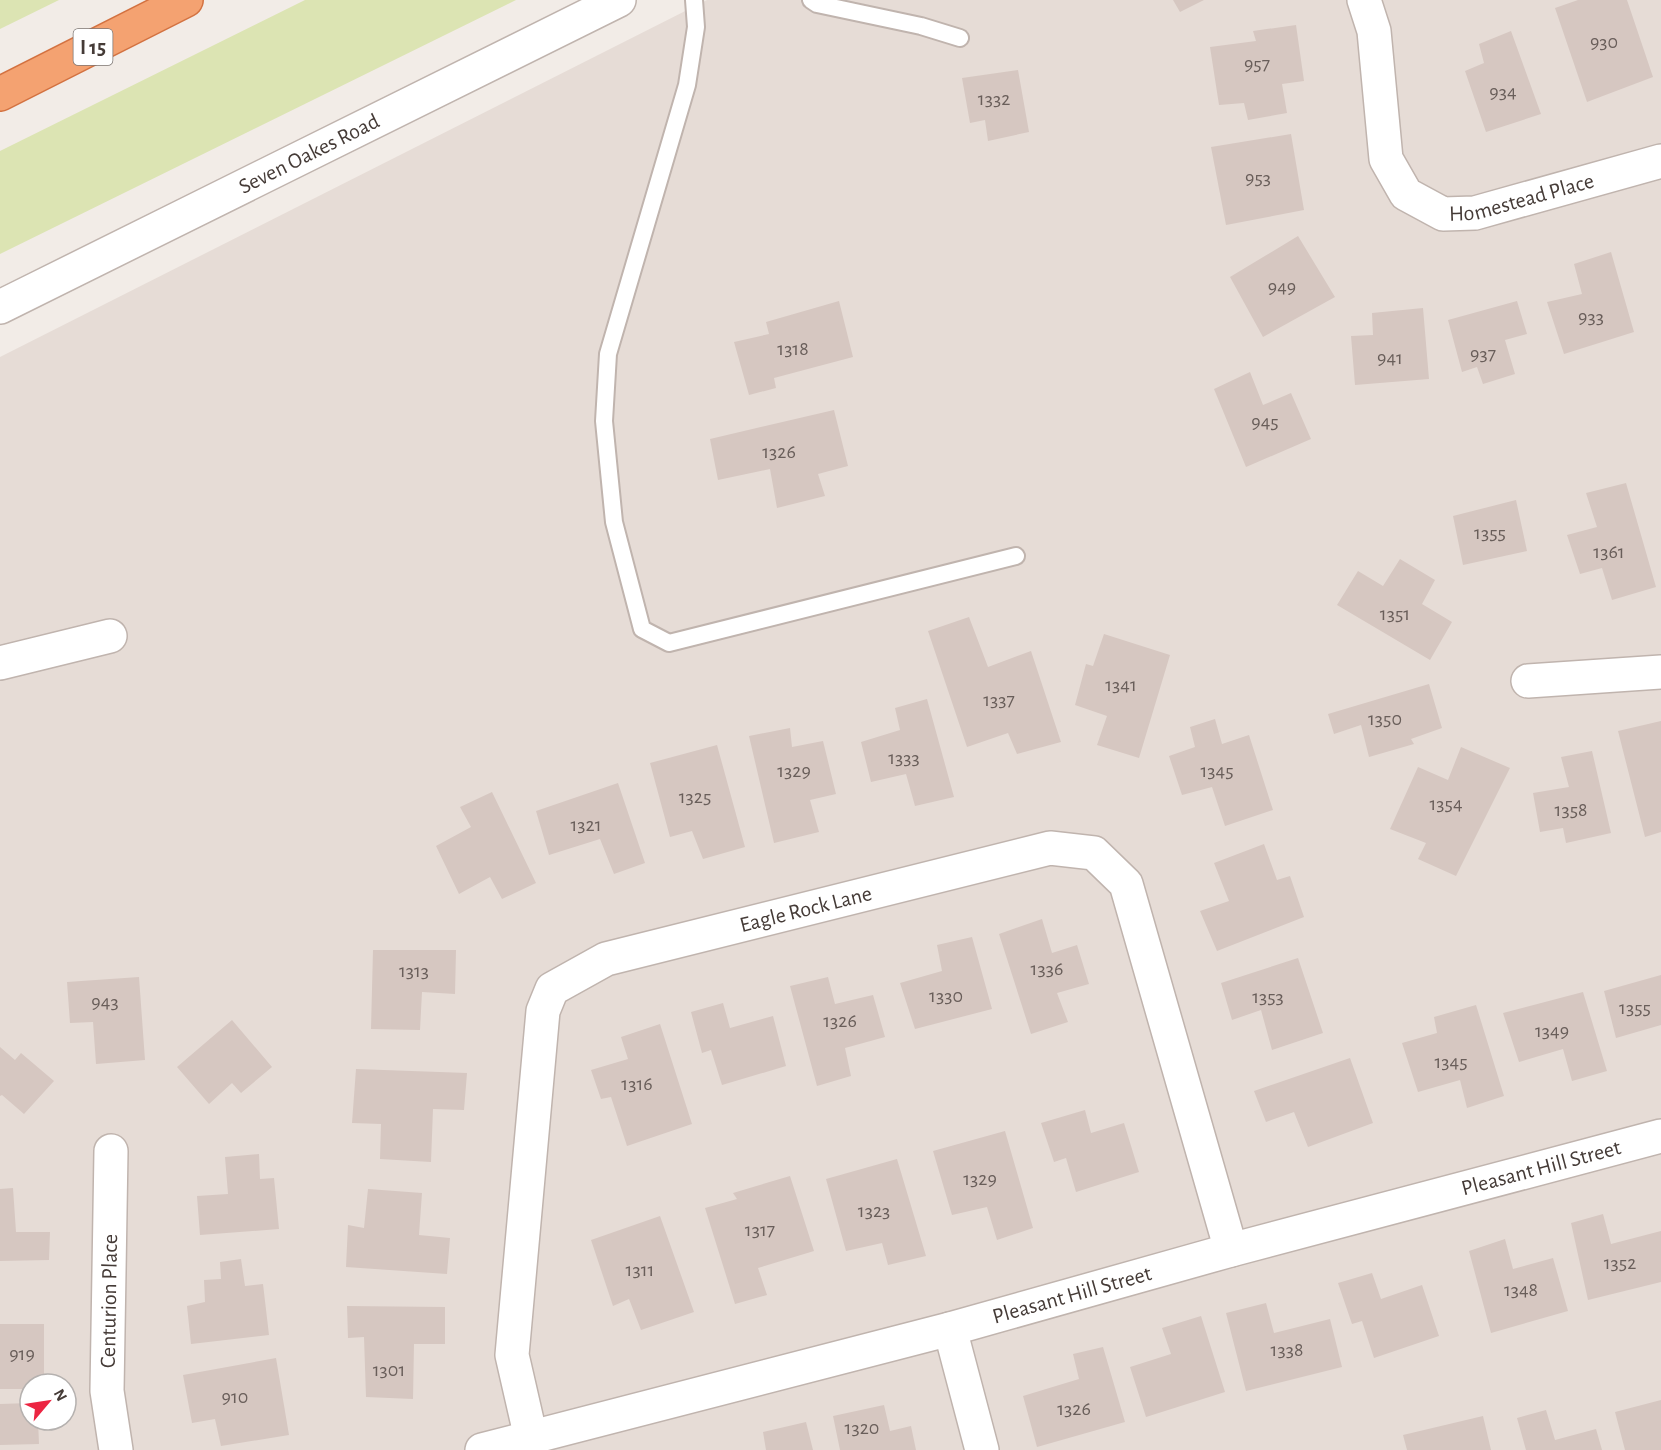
<svg xmlns="http://www.w3.org/2000/svg" width="1661" height="1450" viewBox="0 0 1661 1450" font-family="'Alegreya Sans',sans-serif">
	<style>
		.residential { fill: #e6dcd6; fill-rule: evenodd }
		.green { fill: #dce4b3 }
		.building { fill: #d6c7c1 }
		.lines { fill: none; stroke-linecap: round; stroke-linejoin: round }
		.service-casing { stroke: #c0b4ae; stroke-width: 20 }
		.minor-casing { stroke: #c0b4ae; stroke-width: 36 }
		.tertiary-casing { stroke: #c0b4ae; stroke-width: 36 }
		.motorway-casing { stroke: #d37241; stroke-width: 36 }
		.service { stroke: #fff; stroke-width: 16 }
		.minor { stroke: #fff; stroke-width: 33 }
		.tertiary { stroke: #fff; stroke-width: 33 }
		.motorway { stroke: #f4a271; stroke-width: 33 }
		.labels { text-anchor: middle; dominant-baseline: central; stroke-width: 6; stroke-linejoin: round; paint-order: stroke }
		.number-label { font-size: 20px; fill: #695e5a }
		.shield { fill: #fff; stroke: #7d7673; stroke-width: 1.5 }
		.shield-label { font-size: 21px; font-weight: bold; fill: #453b37 }
		.street-label { font-size: 22px; fill: #453b37; stroke: #fff }
	</style>
	<rect width="100%" height="100%" fill="#f2ece7"/>
	<path class="residential" d="M707,0H1661V1450H0V357ZM30,1384H66V1420H30Z"/>
	<path class="green" d="M0,0H59L0,29Z
		M305,0H516L0,254V151Z"/>
	<path class="building" d="M1173,0H1204L1180,12Z
		M1578,0H1627L1653,77L1587,102L1555,8Z
		M1296,25L1304,81L1282,84L1287,113L1248,120L1244,103L1219,105L1210,47L1256,41L1253,31Z
		M1511,31L1541,114L1486,132L1465,71L1484,63L1479,44Z
		M1018,70L1029,132L988,141L985,120L970,123L962,78Z
		M1291,134L1304,210L1226,225L1211,147Z
		M1298,236L1335,297L1263,337L1230,277Z
		M1611,252L1634,332L1564,354L1547,302L1582,294L1574,264Z
		M839,301L853,357L774,378L776,388L749,395L734,342L769,334L766,322Z
		M1517,301L1527,334L1505,340L1515,374L1483,384L1477,367L1462,372L1448,320Z
		M1423,308L1429,379L1355,385L1351,336L1373,335L1372,313Z
		M1250,372L1263,405L1291,393L1311,439L1246,467L1214,389Z
		M834,410L848,466L818,474L825,496L777,508L770,469L718,480L710,439Z
		M1626,483L1656,587L1612,600L1602,568L1580,574L1567,535L1597,527L1586,493Z
		M1516,500L1527,551L1463,565L1453,516Z
		M1400,559L1435,580L1422,604L1452,622L1430,660L1337,605L1358,571L1383,586Z
		M969,617L988,667L1031,651L1061,742L1017,754L1008,733L967,747L928,631Z
		M1104,634L1170,655L1139,758L1097,745L1107,716L1075,705L1086,664L1093,666Z
		M1429,684L1442,728L1411,739L1414,744L1369,757L1361,725L1334,734L1328,714Z
		M927,699L954,797L915,806L906,774L871,782L861,742L900,730L895,708Z
		M1215,719L1222,744L1249,735L1273,810L1225,826L1212,787L1182,795L1169,756L1195,747L1190,727Z
		M1661,721V832L1645,837L1618,731Z
		M790,728L792,747L823,741L836,794L810,800L819,832L774,843L749,736Z
		M717,745L745,847L703,859L692,831L670,837L650,763Z
		M1461,747L1510,768L1456,876L1418,859L1426,843L1390,829L1418,767L1448,780Z
		M1592,751L1611,833L1566,843L1563,828L1540,832L1533,793L1569,787L1561,757Z
		M618,783L645,863L614,874L600,839L549,855L536,811Z
		M492,792L536,883L502,899L490,877L459,894L436,846L471,827L460,807Z
		M1264,844L1277,880L1290,876L1304,917L1217,951L1200,911L1229,901L1214,863Z
		M1042,919L1052,953L1077,945L1089,984L1057,993L1068,1022L1031,1034L999,934Z
		M972,937L992,1009L915,1029L900,983L942,971L937,945Z
		M373,950H456L455,994L422,992L420,1030L371,1029Z
		M1298,958L1323,1033L1272,1050L1261,1010L1232,1020L1221,983Z
		M1661,975V1025L1616,1038L1604,991Z
		M139,977L145,1060L96,1064L93,1022L70,1023L67,982Z
		M828,977L835,1004L873,995L885,1037L845,1048L851,1076L817,1086L790,986Z
		M1583,992L1607,1071L1572,1081L1563,1049L1519,1062L1503,1013Z
		M723,1003L730,1028L773,1016L786,1066L722,1085L711,1050L702,1053L691,1012Z
		M1476,1005L1504,1096L1467,1108L1460,1080L1418,1092L1402,1043L1437,1033L1434,1017Z
		M232,1020L272,1067L241,1093L232,1083L209,1104L177,1067Z
		M660,1024L692,1124L627,1146L611,1097L601,1099L591,1070L628,1059L621,1037Z
		M0,1047L15,1060L21,1053L54,1081L24,1114L2,1095L0,1096Z
		M1350,1058L1373,1123L1308,1147L1294,1112L1266,1122L1254,1091Z
		M356,1069L467,1073L464,1110L433,1109L431,1162L380,1159L381,1124L352,1123Z
		M1085,1110L1091,1133L1124,1123L1139,1172L1076,1192L1066,1158L1054,1162L1041,1123Z
		M1005,1131L1033,1228L997,1240L987,1207L952,1215L933,1151Z
		M259,1154L260,1179L274,1178L279,1229L200,1235L197,1196L228,1194L225,1157Z
		M897,1159L926,1256L888,1265L882,1243L846,1251L826,1179Z
		M790,1176L814,1251L758,1268L767,1295L735,1304L705,1208L737,1199L733,1193Z
		M13,1188L16,1232H50L49,1260L0,1261V1189Z
		M368,1189L422,1193L419,1235L450,1238L447,1274L346,1267L348,1225L364,1228Z
		M1603,1214L1611,1244L1661,1231V1282L1588,1300L1571,1223Z
		M660,1216L694,1312L641,1330L629,1299L613,1306L591,1240Z
		M1505,1239L1513,1269L1553,1258L1568,1311L1491,1333L1469,1251Z
		M241,1259L245,1286L263,1284L269,1335L191,1344L187,1306L205,1302L204,1280L221,1279L220,1262Z
		M1372,1273L1381,1299L1422,1285L1439,1336L1374,1358L1362,1321L1352,1324L1338,1283Z
		M1266,1303L1274,1333L1330,1319L1342,1367L1246,1391L1226,1313Z
		M347,1306L445,1307V1344H414L413,1399L366,1397L364,1337L348,1338Z
		M1201,1316L1225,1392L1146,1417L1130,1367L1171,1354L1162,1328Z
		M0,1324H44V1384H30V1389H0Z
		M1103,1347L1125,1422L1037,1447L1023,1396L1079,1379L1073,1354Z
		M276,1358L289,1435L221,1446L215,1419L192,1423L183,1375Z
		M1661,1400V1450H1625L1615,1412Z
		M30,1403V1420H38L39,1444L0,1445V1404Z
		M884,1405L890,1431L911,1426L916,1450H840L833,1416Z
		M1546,1410L1555,1440L1596,1429L1602,1450H1526L1517,1418Z
		M1483,1416L1491,1450H1407L1403,1435Z
		M806,1422L813,1450H766L763,1432Z"/>
	<g class="lines">
		<g class="service-casing">
			<path id="service" d="M694,0L696,27L687,85L608,354L604,421L614,522L642,629L669,643L1016,556
				M811,0L817,4L921,26L960,38"/>
		</g>
		<g class="minor-casing">
			<g id="minor">
				<path id="s1" d="M1364,0L1374,31L1386,159L1406,194L1443,214L1475,213L1661,161"/>
				<path d="M0,663L110,636"/>
				<path d="M1528,681L1661,672"/>
				<path d="M111,1151L107,1391L116,1450"/>
				<path d="M950,1329L982,1450"/>
				<path id="s2" d="M531,1438L512,1355L543,1011L552,989L606,959L1050,848L1094,853L1126,884L1231,1250"/>
				<path id="s3" d="M482,1450L950,1329L1231,1250L1661,1136"/>
			</g>
		</g>
		<g class="tertiary-casing">
			<g id="tertiary">
				<path id="s4" d="M0,307L619,0"/>
			</g>
		</g>
		<g class="motorway-casing">
			<path id="motorway" d="M0,94L186,0"/>
		</g>
		<use href="#service" class="service"/>
		<use href="#minor" class="minor"/>
		<use href="#tertiary" class="tertiary"/>
		<use href="#motorway" class="motorway"/>
	</g>
	<g class="labels">
		<g class="number-label">
			<text x="1604" y="42">930</text>
			<text x="1257" y="64">957</text>
			<text x="1503" y="92">934</text>
			<text x="994" y="99">1332</text>
			<text x="1258" y="178">953</text>
			<text x="1282" y="287">949</text>
			<text x="1591" y="317">933</text>
			<text x="793" y="349">1318</text>
			<text x="1483" y="354">937</text>
			<text x="1390" y="358">941</text>
			<text x="1265" y="422">945</text>
			<text x="779" y="452">1326</text>
			<text x="1490" y="533">1355</text>
			<text x="1609" y="552">1361</text>
			<text x="1395" y="614">1351</text>
			<text x="1121" y="685">1341</text>
			<text x="999" y="700">1337</text>
			<text x="1385" y="719">1350</text>
			<text x="904" y="758">1333</text>
			<text x="794" y="771">1329</text>
			<text x="1217" y="771">1345</text>
			<text x="695" y="797">1325</text>
			<text x="1446" y="804">1354</text>
			<text x="1571" y="810">1358</text>
			<text x="586" y="825">1321</text>
			<text x="1047" y="969">1336</text>
			<text x="414" y="971">1313</text>
			<text x="946" y="996">1330</text>
			<text x="1268" y="997">1353</text>
			<text x="105" y="1002">943</text>
			<text x="1635" y="1008">1355</text>
			<text x="840" y="1021">1326</text>
			<text x="1552" y="1031">1349</text>
			<text x="1451" y="1062">1345</text>
			<text x="637" y="1084">1316</text>
			<text x="980" y="1179">1329</text>
			<text x="874" y="1211">1323</text>
			<text x="760" y="1230">1317</text>
			<text x="1620" y="1263">1352</text>
			<text x="640" y="1270">1311</text>
			<text x="1521" y="1290">1348</text>
			<text x="1287" y="1350">1338</text>
			<text x="22" y="1354">919</text>
			<text x="389" y="1370">1301</text>
			<text x="235" y="1397">910</text>
			<text x="1074" y="1409">1326</text>
			<text x="862" y="1428">1320</text>
		</g>
		<rect class="shield" x="73.5" y="29" width="39" height="36" rx="4.5"/>
		<g class="shield-label">
			<text x="93" y="47">I 15</text>
		</g>
		<g class="street-label">
			<text stroke="none"><textPath href="#s4" startOffset="345">Seven Oakes Road</textPath></text>
			<text stroke="none"><textPath href="#s1" startOffset="324">Homestead Place</textPath></text>
			<text stroke="none"><textPath href="#s2" startOffset="722">Eagle Rock Lane</textPath></text>
			<text stroke="none"><textPath href="#s3" startOffset="1096">Pleasant Hill Street</textPath></text>
			<text stroke="none"><textPath href="#s3" startOffset="610">Pleasant Hill Street</textPath></text>
			<text transform="translate(109 1301) rotate(-89)">Centurion Place</text>
		</g>
	</g>
	<g transform="translate(48 1402) rotate(61)"><circle r="28" fill="#ffffff" stroke="#b5b1af" stroke-width="1.5"/>
	<path d="M0-4.5L10 22L0 15L-10 22Z" fill="#ec2542"/>
	<text y="-9" font-size="16" font-weight="bold" text-anchor="middle" fill="#453b37">N</text>
	</g>
</svg>
